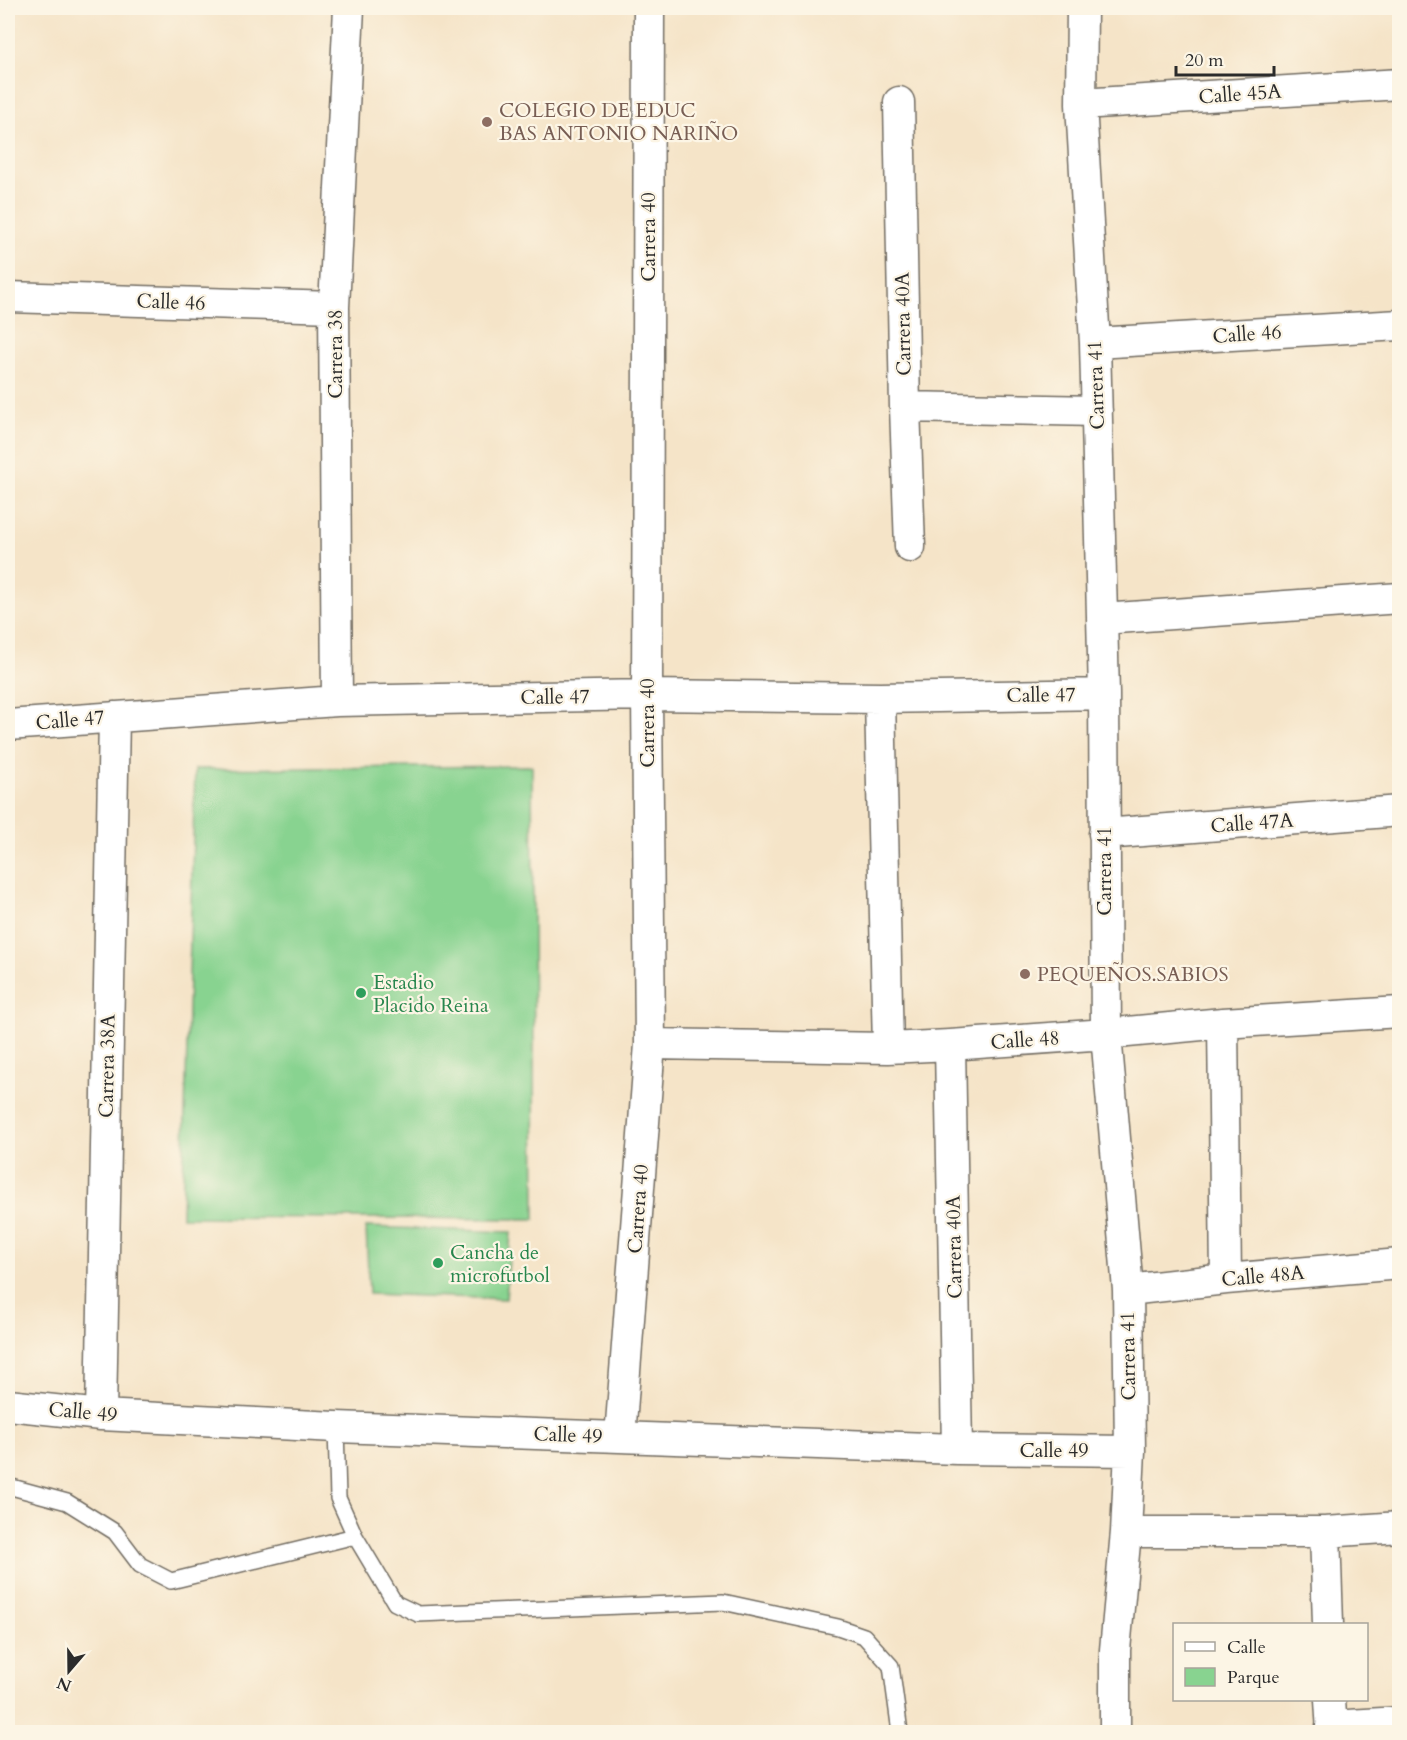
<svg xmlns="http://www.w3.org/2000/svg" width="1407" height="1740" viewBox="0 0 1407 1740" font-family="Cardo,serif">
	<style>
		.green { fill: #88d390; stroke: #5a7f5e; stroke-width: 1.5 }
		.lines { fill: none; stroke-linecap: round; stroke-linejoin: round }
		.service-casing { stroke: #726c62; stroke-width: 18 }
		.minor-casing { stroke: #726c62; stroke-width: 33 }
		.service { stroke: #fff; stroke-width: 15 }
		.minor { stroke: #fff; stroke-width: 30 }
		.education-dot { fill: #8d6e63; stroke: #fcf5e5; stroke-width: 2 }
		.leisure-dot { fill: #2e9e5b; stroke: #fcf5e5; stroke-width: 2 }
		.labels { text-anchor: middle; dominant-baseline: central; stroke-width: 4.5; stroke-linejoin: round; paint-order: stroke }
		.street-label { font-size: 20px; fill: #2b2b2b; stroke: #fcf5e5 }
		.education-label { font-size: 20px; fill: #785e54; stroke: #fcf5e5; text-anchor: start }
		.leisure-label { font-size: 20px; fill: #27864d; stroke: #fcf5e5; text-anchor: start }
	</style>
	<rect width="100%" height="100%" fill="#fcf5e5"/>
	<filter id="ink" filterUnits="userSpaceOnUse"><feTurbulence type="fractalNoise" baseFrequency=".0167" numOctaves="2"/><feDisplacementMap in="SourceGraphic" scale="12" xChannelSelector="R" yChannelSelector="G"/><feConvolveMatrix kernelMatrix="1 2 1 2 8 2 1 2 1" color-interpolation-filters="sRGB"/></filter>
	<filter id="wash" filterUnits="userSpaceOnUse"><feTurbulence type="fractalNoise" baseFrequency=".008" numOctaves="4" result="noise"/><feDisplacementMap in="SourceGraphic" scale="24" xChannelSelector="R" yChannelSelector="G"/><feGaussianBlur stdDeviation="1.35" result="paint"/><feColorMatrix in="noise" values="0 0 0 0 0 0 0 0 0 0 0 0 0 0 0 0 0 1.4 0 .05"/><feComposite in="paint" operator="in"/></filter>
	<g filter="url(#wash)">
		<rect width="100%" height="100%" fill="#f5e4c8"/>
		<path class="green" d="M532,766L535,1219L182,1217L195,769Z
			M366,1227L511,1232L506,1299L369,1294Z"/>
	</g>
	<g filter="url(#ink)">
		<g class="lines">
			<g class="service-casing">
				<path id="service" d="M336,1427L338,1498L355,1536L395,1603L418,1614L723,1602L838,1627L864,1636L891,1666L900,1732
					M8,1486L67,1502L115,1532L140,1565L171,1581L355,1536"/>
			</g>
			<g class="minor-casing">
				<path id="minor" d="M1082,8L1081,104L1095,343L1104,694L1106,1034L1128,1290L1130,1451L1126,1532L1115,1650V1732
					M899,102L905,407L910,547
					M1081,104L1400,84
					M8,297L334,307
					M1095,343L1400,325
					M905,407L1097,411
					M1102,619L1400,598
					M880,698L888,1048
					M337,701L334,307L349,8
					M8,725L337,701L647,695L880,698L1104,694
					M1104,834L1400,811
					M1223,1023L1226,1279
					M650,1044L888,1048L950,1045L1106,1034L1223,1023L1400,1012
					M950,1045L957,1449
					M1128,1290L1226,1279L1400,1264
					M8,1405L101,1415L336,1427L957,1449L1130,1451
					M101,1415L114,717
					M620,1437L650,1044L647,695L649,8
					M1126,1532H1325L1400,1527
					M1325,1532L1328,1624
					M1330,1700L1332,1732
					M1331,1726L1400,1722"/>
			</g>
			<use href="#service" class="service"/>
			<use href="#minor" class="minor"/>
		</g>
	</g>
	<g class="education-dot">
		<circle cx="487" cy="122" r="6"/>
		<circle cx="1025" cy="974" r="6"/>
	</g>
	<g class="leisure-dot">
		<circle cx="361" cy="993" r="6"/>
		<circle cx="438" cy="1263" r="6"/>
	</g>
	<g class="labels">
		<g class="street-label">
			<text transform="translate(1240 94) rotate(-4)">Calle 45A</text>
			<text transform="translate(648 237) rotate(-90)">Carrera 40</text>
			<text transform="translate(171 302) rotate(2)">Calle 46</text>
			<text transform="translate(903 324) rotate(-91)">Carrera 40A</text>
			<text transform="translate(1247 334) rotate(-4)">Calle 46</text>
			<text transform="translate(335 354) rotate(-90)">Carrera 38</text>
			<text transform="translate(1096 385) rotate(-92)">Carrera 41</text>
			<text transform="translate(1041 695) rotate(-1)">Calle 47</text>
			<text transform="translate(555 697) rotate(-1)">Calle 47</text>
			<text transform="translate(70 720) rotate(-5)">Calle 47</text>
			<text transform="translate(647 723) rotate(-90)">Carrera 40</text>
			<text transform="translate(1252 823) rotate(-4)">Calle 47A</text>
			<text transform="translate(1104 871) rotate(-90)">Carrera 41</text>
			<text transform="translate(1025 1040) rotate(-4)">Calle 48</text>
			<text transform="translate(107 1066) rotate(-89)">Carrera 38A</text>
			<text transform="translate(638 1209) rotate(-86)">Carrera 40</text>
			<text transform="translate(954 1247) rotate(-91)">Carrera 40A</text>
			<text transform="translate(1263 1276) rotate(-5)">Calle 48A</text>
			<text transform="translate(1128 1356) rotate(-91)">Carrera 41</text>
			<text transform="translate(83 1412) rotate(5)">Calle 49</text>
			<text transform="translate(568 1435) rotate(2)">Calle 49</text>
			<text x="1054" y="1450">Calle 49</text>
		</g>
		<g class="education-label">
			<text x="499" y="110">COLEGIO DE EDUC<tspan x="499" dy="23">BAS ANTONIO NARIÑO</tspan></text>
			<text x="1037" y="974">PEQUEÑOS.SABIOS</text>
		</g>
		<g class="leisure-label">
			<text x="373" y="982">Estadio<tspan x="373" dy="23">Placido Reina</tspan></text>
			<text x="450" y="1252">Cancha de<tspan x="450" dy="23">microfutbol</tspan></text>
		</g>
	</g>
	<rect width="1407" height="1740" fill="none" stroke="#fcf5e5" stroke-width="30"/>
	<rect x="1173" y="1623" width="195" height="78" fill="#fcf5e5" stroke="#a8a49b" stroke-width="1.5"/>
	<rect x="1185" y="1642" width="30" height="9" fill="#ffffff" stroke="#a8a49b" stroke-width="1.5"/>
	<text x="1227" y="1653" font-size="18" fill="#2b2b2b">Calle</text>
	<rect x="1185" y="1668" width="30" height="18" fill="#88d390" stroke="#a8a49b" stroke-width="1.5"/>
	<text x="1227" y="1683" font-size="18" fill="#2b2b2b">Parque</text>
	<g transform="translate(69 1671) rotate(200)" stroke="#fcf5e5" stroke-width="4.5" paint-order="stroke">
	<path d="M0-4.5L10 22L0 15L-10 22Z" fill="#2b2b2b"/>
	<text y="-9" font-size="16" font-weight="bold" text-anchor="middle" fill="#2b2b2b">N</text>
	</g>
	<path d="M1176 66v9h98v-9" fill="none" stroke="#2b2b2b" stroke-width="3"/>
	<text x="1185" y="66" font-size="18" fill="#2b2b2b" stroke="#fcf5e5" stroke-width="4.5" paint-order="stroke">20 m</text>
</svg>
